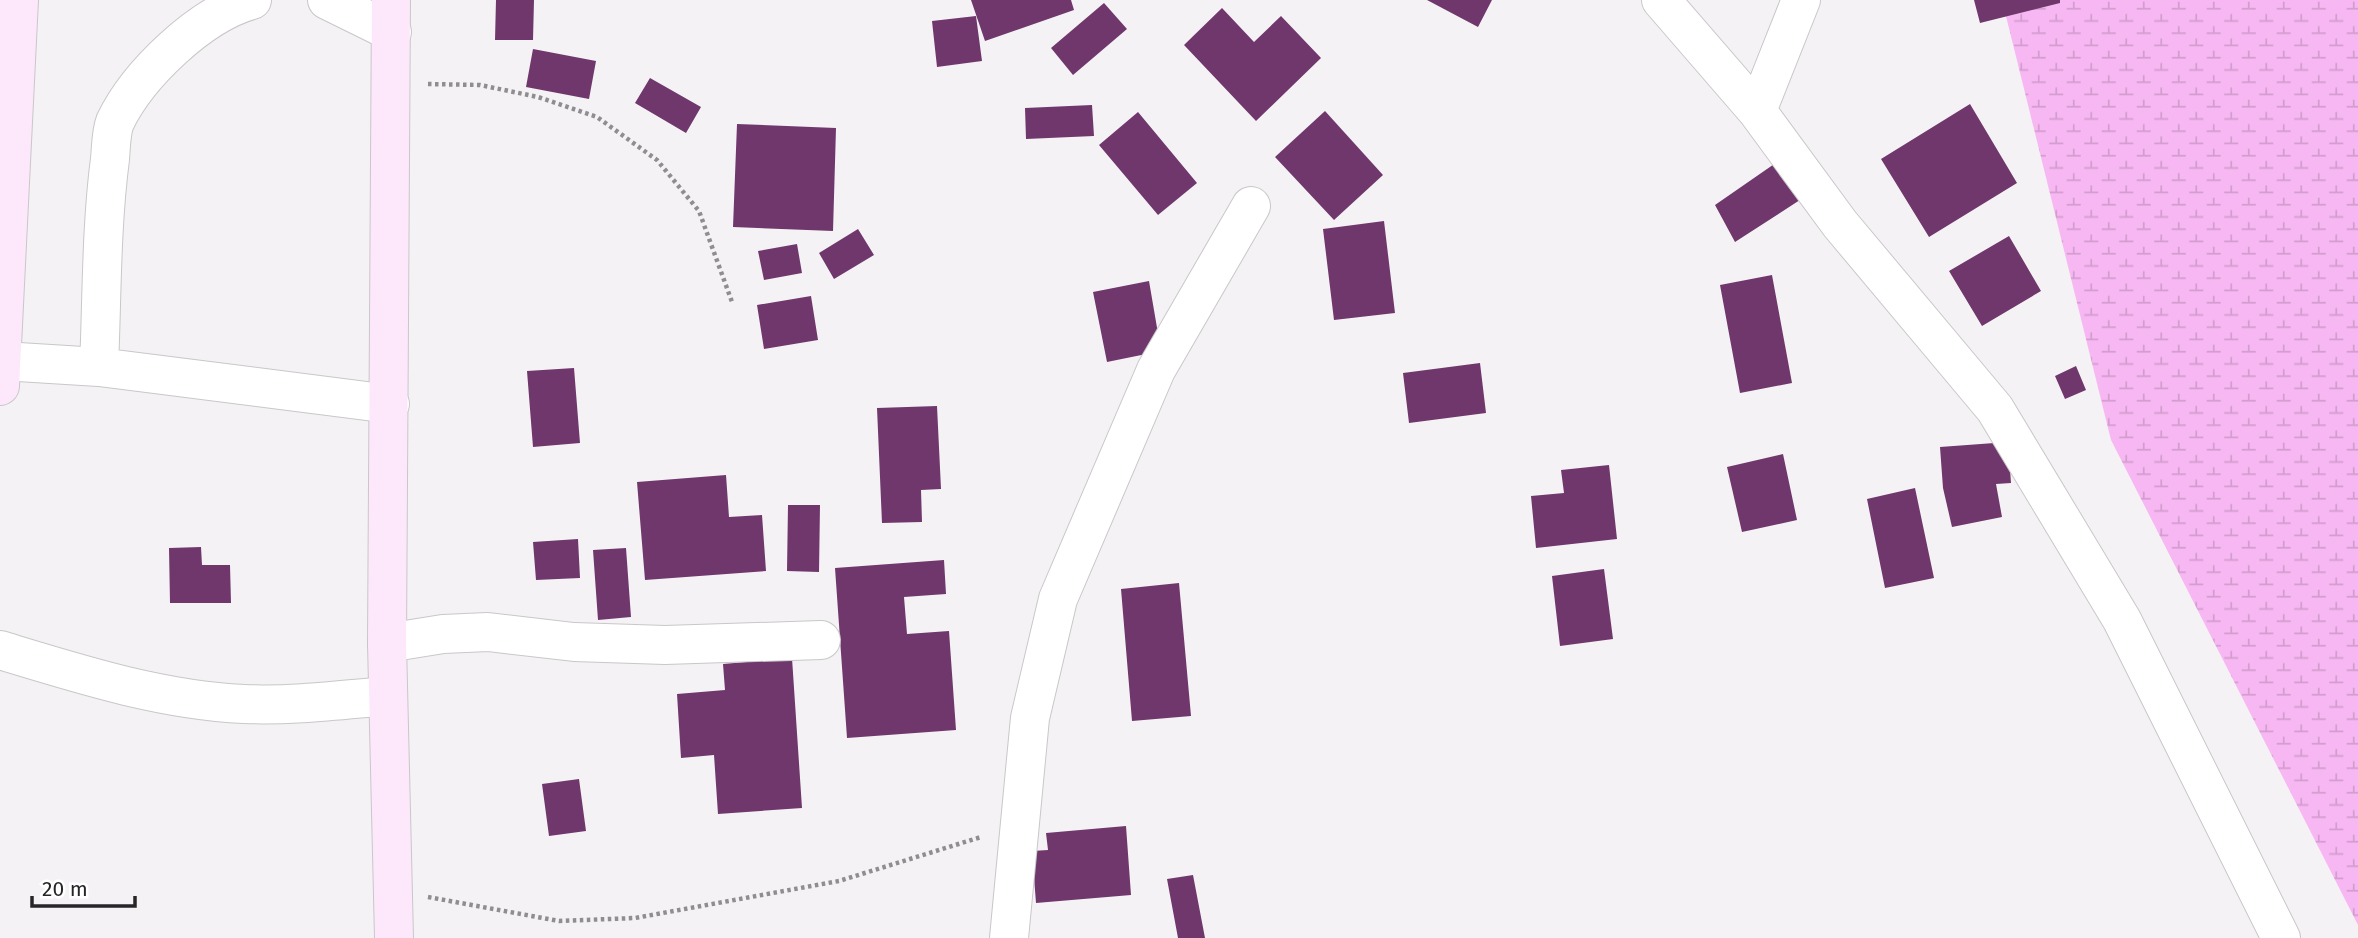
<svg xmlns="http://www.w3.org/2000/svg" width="2358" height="938" viewBox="0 0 2358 938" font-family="'Fira Sans',sans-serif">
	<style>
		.wetland { fill: url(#wetland-marsh) }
		.building { fill: #6f376c }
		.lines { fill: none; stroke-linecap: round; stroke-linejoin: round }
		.street-casing { stroke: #c9c7c9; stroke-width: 40 }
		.secondary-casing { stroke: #c9c7c9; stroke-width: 40 }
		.path { stroke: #8f8d8f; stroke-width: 4.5; stroke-dasharray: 3.5 3.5; stroke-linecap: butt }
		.street { stroke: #fff; stroke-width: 38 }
		.secondary { stroke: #fce8fa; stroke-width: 38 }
	</style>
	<defs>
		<pattern id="wetland-marsh" width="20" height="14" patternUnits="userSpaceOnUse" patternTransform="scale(1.75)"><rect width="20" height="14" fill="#f7b7f2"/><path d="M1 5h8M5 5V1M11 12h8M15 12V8" fill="none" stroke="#d49dcf"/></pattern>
	</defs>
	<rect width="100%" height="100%" fill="#f5f2f5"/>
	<path class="wetland" d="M2002,0H2358V925L2111,440Z"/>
	<path class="building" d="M496,0H534L533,40H495Z
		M971,0H1071L1074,10L985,41Z
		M1427,0H1492L1478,27Z
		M1974,0H2060V3L1980,23Z
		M1104,3L1127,29L1073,75L1051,48Z
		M1222,8L1254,42L1281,16L1321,58L1256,121L1184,45Z
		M976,16L982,61L937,67L932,21Z
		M533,49L596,61L589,99L526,87Z
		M650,78L701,107L686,133L635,103Z
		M1970,104L2017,183L1929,237L1881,159Z
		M1092,105L1094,136L1026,139L1025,108Z
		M1325,111L1383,175L1334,220L1275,157Z
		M1138,112L1197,183L1158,215L1099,145Z
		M737,124L836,128L833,231L733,227Z
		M1780,160L1803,198L1735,242L1715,205Z
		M1384,221L1395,313L1334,320L1323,229Z
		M858,229L874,255L834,279L819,253Z
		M2009,236L2041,291L1982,326L1949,271Z
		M797,244L802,273L764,280L758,251Z
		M1772,275L1792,383L1740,393L1720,285Z
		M1149,281L1161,351L1107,362L1093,292Z
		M811,296L818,340L764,349L757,305Z
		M1480,363L1486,413L1409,423L1403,373Z
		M2076,366L2086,390L2065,399L2055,376Z
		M574,368L580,443L533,447L527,371Z
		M937,406L941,489L921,490L922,522L882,523L877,408Z
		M2008,442L2011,483L1996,484L2002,517L1952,527L1943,488L1940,447Z
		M1783,454L1797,520L1742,532L1727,467Z
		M1609,465L1617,539L1536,548L1531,496L1564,493L1561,470Z
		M726,475L729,517L762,515L766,571L645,580L637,482Z
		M1915,488L1934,578L1885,588L1867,499Z
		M788,505H820L819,572L787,571Z
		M578,539L580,578L536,580L533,542Z
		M201,547L202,565H230L231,603H170L169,548Z
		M626,548L631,617L598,620L593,550Z
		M944,560L946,594L904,597L907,634L949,631L956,730L847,738L835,568Z
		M1604,569L1613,639L1560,646L1552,576Z
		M1179,583L1191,716L1132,721L1121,589Z
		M792,658L802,808L718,814L714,755L681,758L677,694L725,690L723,664Z
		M579,779L586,831L549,836L542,784Z
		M1126,826L1131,895L1036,903L1032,851L1048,850L1046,833Z
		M1193,875L1205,938H1178L1167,879Z"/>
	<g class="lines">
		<g class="street-casing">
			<path id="street" d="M327,0L392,32
				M1661,0L1757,111L1840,224L1995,409L2122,620L2281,938
				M1757,111L1801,0
				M2,361L99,367L390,404
				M99,367C102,298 101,228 110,159C111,148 111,132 115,122C138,74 201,14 252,0
				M387,643L443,634L488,632L574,642L665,645L821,640
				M0,650C79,674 160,700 244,704C292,706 340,700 387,696
				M1009,938L1030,718L1058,599L1156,370L1251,206"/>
		</g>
		<g class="secondary-casing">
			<path id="secondary" d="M391,0L387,643L394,938
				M0,386L19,0"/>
		</g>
		<path class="path" d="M428,84L480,85L538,97L597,117L657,160L699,211L732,302
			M428,897L559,921L635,918L839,881L981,837"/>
		<use href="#street" class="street"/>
		<use href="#secondary" class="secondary"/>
	</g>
	<path d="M32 896v10h103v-10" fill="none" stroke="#272626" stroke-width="3.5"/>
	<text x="42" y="896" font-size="21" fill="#272626" stroke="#ffffff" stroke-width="5" paint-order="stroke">20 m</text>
</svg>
